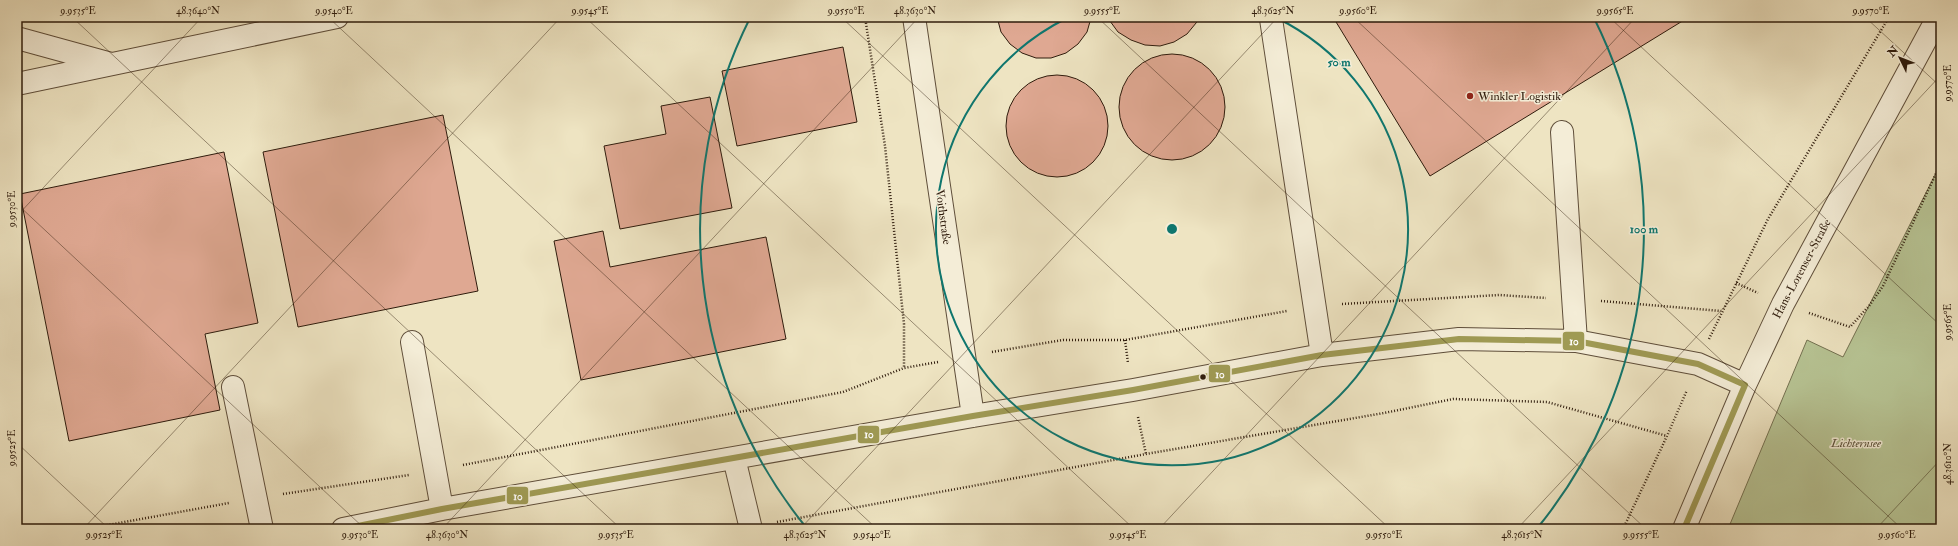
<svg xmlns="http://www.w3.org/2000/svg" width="1958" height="546" viewBox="0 0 1958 546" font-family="'IM FELL Double Pica',serif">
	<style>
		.green { fill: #b7c494; stroke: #737050 }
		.building { fill: #dfa892; stroke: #2f1c0d }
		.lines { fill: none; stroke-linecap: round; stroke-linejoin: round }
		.minor-casing { stroke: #5f4e3a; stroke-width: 24 }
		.path { stroke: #2f1c0d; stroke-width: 2.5; stroke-dasharray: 1 2; stroke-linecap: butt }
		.minor { stroke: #f4edd7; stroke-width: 22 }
		.bus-1-casing { stroke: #f4edd7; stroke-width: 9 }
		.bus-1 { stroke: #9f9a54; stroke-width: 6 }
		.ticks { fill: none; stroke: #2f1c0d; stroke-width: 1; stroke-opacity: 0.45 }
		.ring { fill: none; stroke: #0f766e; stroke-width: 2 }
		.poi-dot { fill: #8f2418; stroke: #f4edd7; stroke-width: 1.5 }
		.bus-dot { fill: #2f1c0d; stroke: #f4edd7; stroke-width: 1.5 }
		.labels { text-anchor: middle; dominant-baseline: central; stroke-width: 3; stroke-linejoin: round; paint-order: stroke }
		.poi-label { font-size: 12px; fill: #2f1c0d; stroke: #f4edd7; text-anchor: start }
		.street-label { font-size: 12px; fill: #2f1c0d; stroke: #f4edd7 }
		.park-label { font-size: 12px; font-style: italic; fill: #584e36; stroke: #f4edd7 }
		.centre { fill: #0f766e; stroke: #f4edd7; stroke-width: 2 }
		.ring-label { font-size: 12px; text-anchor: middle; font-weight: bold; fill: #0f766e; stroke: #f4edd7; stroke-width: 3; stroke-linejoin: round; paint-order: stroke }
		.line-badge { stroke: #f4edd7; stroke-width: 1.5 }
		.badge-label { font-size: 11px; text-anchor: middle; font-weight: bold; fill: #fff }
		.neatline { fill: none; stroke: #2f1c0d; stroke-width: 1.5 }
		.ticks-label { font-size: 10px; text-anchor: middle; fill: #2f1c0d }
	</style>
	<rect width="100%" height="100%" fill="#eee4c2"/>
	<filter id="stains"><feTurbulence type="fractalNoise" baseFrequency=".005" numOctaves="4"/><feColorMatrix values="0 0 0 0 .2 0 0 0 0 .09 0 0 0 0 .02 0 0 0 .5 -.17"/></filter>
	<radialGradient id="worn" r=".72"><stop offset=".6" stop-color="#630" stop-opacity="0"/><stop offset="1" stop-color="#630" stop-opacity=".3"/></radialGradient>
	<path class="green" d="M1941,163V529H1728L1807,340L1843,357Z"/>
	<path class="building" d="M997,17H1091V18L1087,32L1078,44L1066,53L1051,58H1036L1022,53L1010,44L1001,32Z
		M1107,17H1201L1187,34L1174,42L1160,46L1145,45L1131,40L1118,32Z
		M1333,17H1689L1430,176Z
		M843,47L857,122L737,146L722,71Z
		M1119 107a53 53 0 1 1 106 0a53 53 0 1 1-106 0Z
		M1006 126a51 51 0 1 1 102 0a51 51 0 1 1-102 0Z
		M710,97L732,208L620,229L604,146L666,134L661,106Z
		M443,115L478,291L298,327L263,152Z
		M224,152L258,323L205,334L220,410L69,441L20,194Z
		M603,231L610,267L766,237L786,339L581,380L554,241Z"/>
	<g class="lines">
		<g class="minor-casing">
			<path id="minor" d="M914,17L973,416
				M1271,19L1322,355
				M17,38L108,63
				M17,84L337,17
				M1562,132L1576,341
				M412,342L442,509
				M233,387L262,529
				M734,458L751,529
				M343,529L442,509L973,416L1133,390L1322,355L1459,339L1576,341L1698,364L1745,385
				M1684,529L1745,385L1783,304L1938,17"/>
		</g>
		<path class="path" d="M865,17L885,146L904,324V368
			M1736,283L1758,293
			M1601,301L1721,311
			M1342,304L1499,295L1546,298
			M1809,313L1850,327L1869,306L1883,286L1941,163
			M1709,339L1768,219L1889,17
			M1125,340L1128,363
			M992,352L1063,340H1125L1287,311
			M1138,417L1146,454
			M463,465L843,392L904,368L938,362
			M283,494L409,475
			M777,522L1146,454L1384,413L1453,399L1547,402L1667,436
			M86,529L229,503
			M1623,529L1667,436L1687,390"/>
		<use href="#minor" class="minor"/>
		<g class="bus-1-casing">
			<path id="bus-1" d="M343,529L442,509L973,416L1133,390L1322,355L1459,339L1576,341L1698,364L1745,385
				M1684,529L1745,385"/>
		</g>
		<use href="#bus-1" class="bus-1"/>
	</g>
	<path class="ticks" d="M72,17L621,529M328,17L877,529M585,17L1134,529M841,17L1390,529M1097,17L1646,529M1353,17L1902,529M1609,17L1941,326M1865,17L1941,87M17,204L365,529M17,216L202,17M17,443L109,529M83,529L561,17M442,529L919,17M800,529L1278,17M1159,529L1636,17M1517,529L1941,75M1876,529L1941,459"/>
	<g class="ring">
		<path d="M1277 18A236 236 0 1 1 1067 18"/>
		<path d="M805 526A472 472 0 0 1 750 18M1594 18A472 472 0 0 1 1539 526"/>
	</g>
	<circle class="poi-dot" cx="1470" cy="96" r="4"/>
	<circle class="bus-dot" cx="1203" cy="377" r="3.5"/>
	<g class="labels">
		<g class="poi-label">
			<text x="1478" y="96">Winkler Logistik</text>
		</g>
		<g class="street-label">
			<text transform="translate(943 217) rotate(82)">Voithstraße</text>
			<text transform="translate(1802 269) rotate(-62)">Hans-Lorenser-Straße</text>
		</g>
		<g class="park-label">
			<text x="1856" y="443">Lichternsee</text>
		</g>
	</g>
	<circle cx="1172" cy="229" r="6" class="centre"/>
	<g class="ring-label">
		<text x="1339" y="66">50 m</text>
		<text x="1644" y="233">100 m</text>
	</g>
	<g class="line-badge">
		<rect x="1562" y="331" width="23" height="20" rx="4" fill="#9f9a54"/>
		<rect x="1208" y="364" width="23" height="19" rx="4" fill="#9f9a54"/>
		<rect x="857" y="425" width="23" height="19" rx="4" fill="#9f9a54"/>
		<rect x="506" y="486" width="23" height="19" rx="4" fill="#9f9a54"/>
	</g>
	<g class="badge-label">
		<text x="1574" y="345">10</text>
		<text x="1220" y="378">10</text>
		<text x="869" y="438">10</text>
		<text x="518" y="500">10</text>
	</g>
	<rect width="1958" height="546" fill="none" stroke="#eee4c2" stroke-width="44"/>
	<g transform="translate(1900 58) rotate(313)" stroke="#f4edd7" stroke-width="3" paint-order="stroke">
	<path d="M0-3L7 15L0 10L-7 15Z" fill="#2f1c0d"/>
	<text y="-6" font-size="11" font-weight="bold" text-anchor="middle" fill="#2f1c0d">N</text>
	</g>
	<rect x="22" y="22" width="1914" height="502" class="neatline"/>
	<g class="ticks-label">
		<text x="78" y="14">9.9535°E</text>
		<text x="198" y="14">48.3640°N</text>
		<text x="334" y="14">9.9540°E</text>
		<text x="590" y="14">9.9545°E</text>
		<text x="846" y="14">9.9550°E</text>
		<text x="915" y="14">48.3630°N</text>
		<text x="1102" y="14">9.9555°E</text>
		<text x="1273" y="14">48.3625°N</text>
		<text x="1358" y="14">9.9560°E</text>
		<text x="1615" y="14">9.9565°E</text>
		<text x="1871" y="14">9.9570°E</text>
		<text transform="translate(1947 83) rotate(-90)" y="4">9.9570°E</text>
		<text transform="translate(11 209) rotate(-90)" y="4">9.9530°E</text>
		<text transform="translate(1947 322) rotate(-90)" y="4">9.9565°E</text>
		<text transform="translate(11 448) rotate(-90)" y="4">9.9525°E</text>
		<text transform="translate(1947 464) rotate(-90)" y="4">48.3610°N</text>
		<text x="104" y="538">9.9525°E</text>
		<text x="360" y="538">9.9530°E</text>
		<text x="447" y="538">48.3630°N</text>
		<text x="616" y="538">9.9535°E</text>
		<text x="805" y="538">48.3625°N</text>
		<text x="872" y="538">9.9540°E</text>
		<text x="1128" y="538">9.9545°E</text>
		<text x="1384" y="538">9.9550°E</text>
		<text x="1522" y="538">48.3615°N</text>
		<text x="1641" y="538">9.9555°E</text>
		<text x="1897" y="538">9.9560°E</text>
	</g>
	<rect width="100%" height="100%" filter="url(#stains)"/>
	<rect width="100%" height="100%" fill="url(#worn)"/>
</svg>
